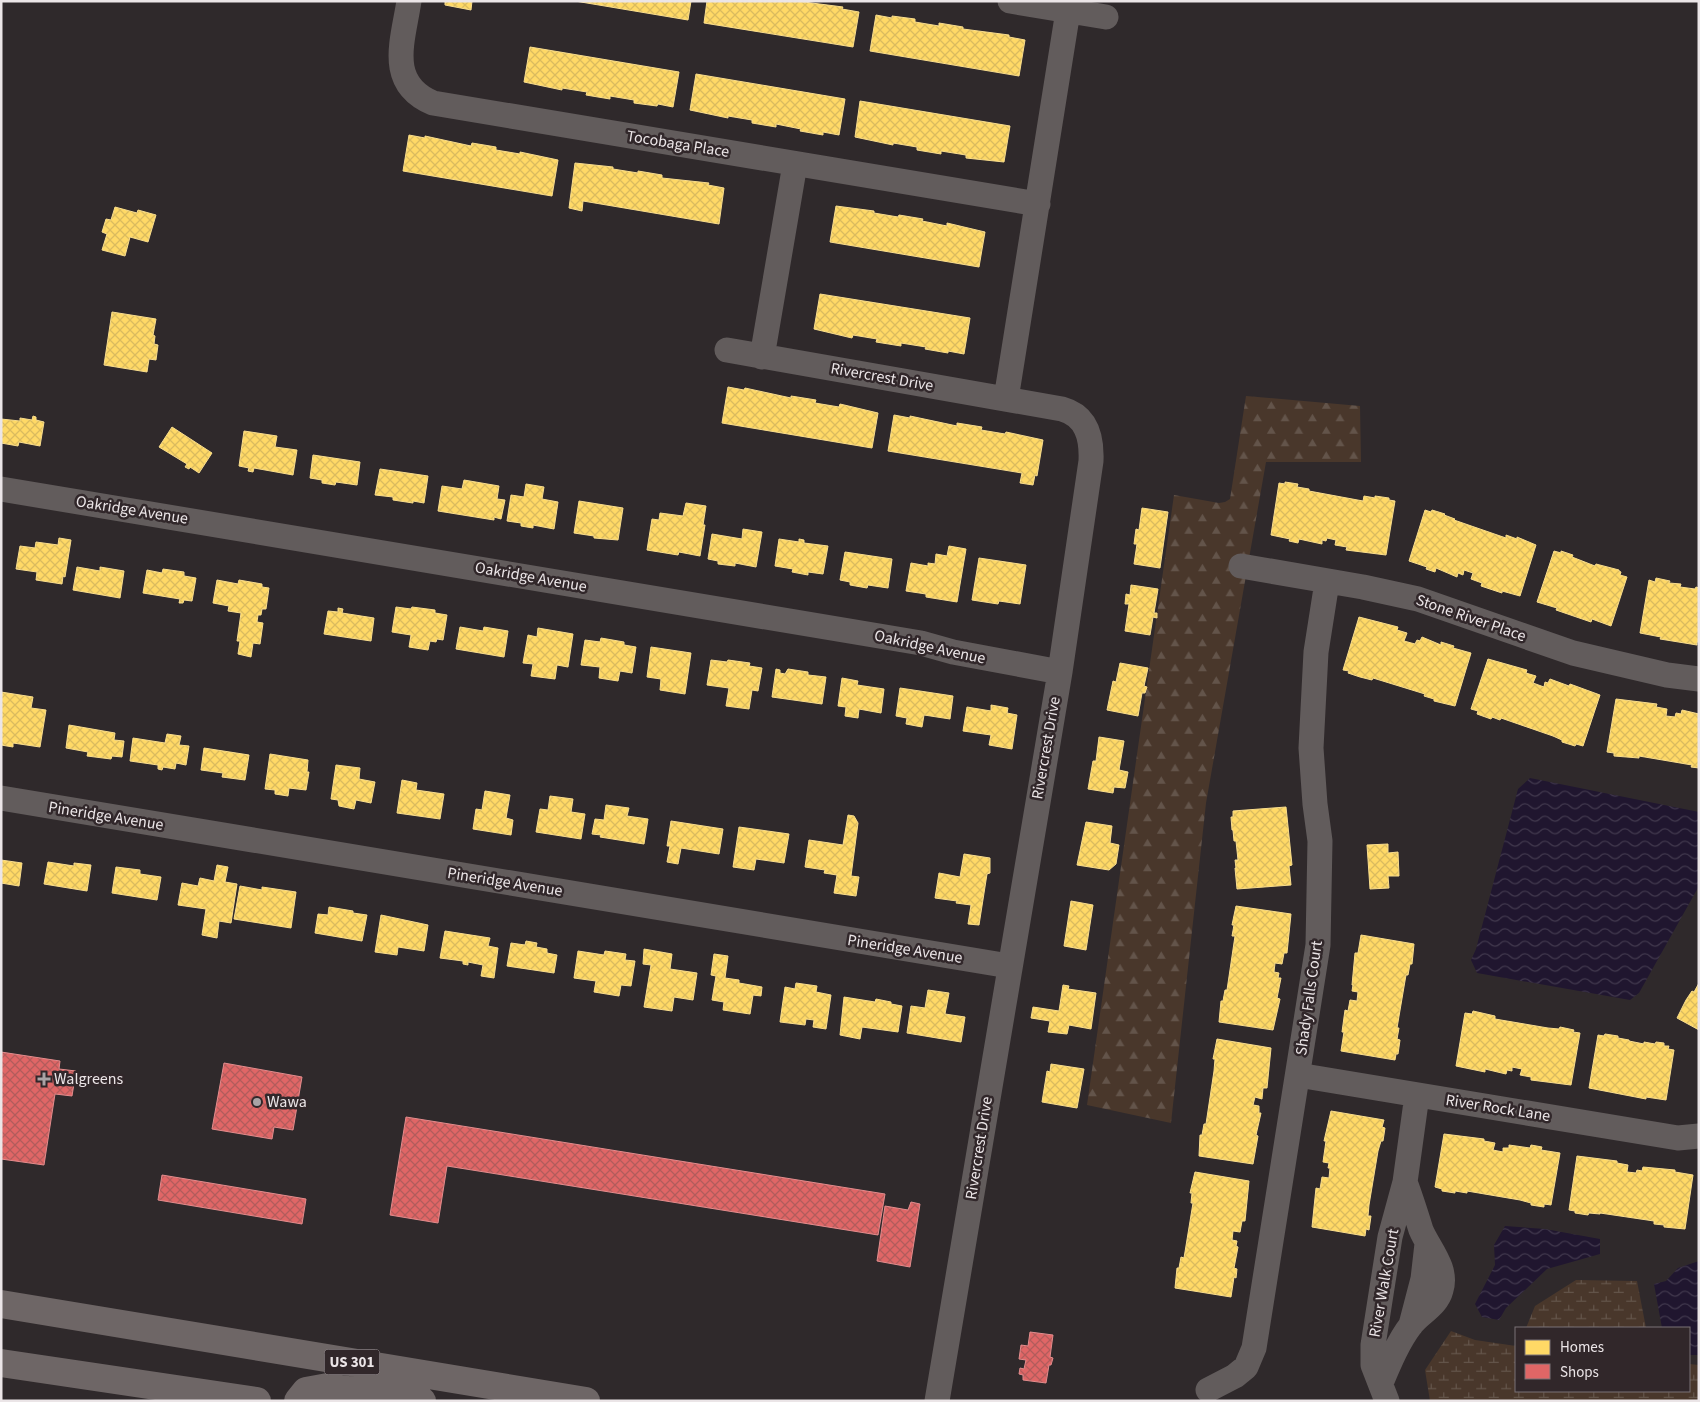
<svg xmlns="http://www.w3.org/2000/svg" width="1700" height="1402" viewBox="0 0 1700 1402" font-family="'Source Sans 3',sans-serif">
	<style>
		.forest { fill: url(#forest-firs) }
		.wetland { fill: url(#wetland-marsh) }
		.water { fill: url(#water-waves) }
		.homes { fill: url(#homes-cross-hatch); stroke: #f9dd8d }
		.shops { fill: url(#shops-cross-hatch); stroke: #e38c8d }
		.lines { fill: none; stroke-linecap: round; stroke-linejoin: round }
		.minor { stroke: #625c5c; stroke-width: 25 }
		.major { stroke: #6e6666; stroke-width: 28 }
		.poi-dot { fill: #a9a3a5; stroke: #31272a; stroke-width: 2 }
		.labels { text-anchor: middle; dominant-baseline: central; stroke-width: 5; stroke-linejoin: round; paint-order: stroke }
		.shield { fill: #31272a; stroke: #b3acae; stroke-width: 1 }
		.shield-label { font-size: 15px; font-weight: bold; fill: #ebe5e7 }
		.street-label { font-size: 16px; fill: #ebe5e7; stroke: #31272a }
		.poi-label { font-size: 16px; fill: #ebe5e7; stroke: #31272a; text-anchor: start }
	</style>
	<defs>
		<pattern id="forest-firs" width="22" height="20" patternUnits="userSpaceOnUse" patternTransform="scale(1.25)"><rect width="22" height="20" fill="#49372b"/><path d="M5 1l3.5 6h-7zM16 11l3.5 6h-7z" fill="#63544a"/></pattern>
		<pattern id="wetland-marsh" width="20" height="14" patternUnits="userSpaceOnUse" patternTransform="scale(1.25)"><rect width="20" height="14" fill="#49372b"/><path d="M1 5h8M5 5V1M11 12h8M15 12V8" fill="none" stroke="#63544a"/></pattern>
		<pattern id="water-waves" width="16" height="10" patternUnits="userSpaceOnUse" patternTransform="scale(1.25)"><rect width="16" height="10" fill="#20162f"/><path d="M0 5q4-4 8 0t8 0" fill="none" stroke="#41384d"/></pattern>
		<pattern id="homes-cross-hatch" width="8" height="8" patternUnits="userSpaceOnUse" patternTransform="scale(1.25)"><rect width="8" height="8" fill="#ffd966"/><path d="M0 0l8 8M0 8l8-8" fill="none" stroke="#dabb5f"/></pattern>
		<pattern id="shops-cross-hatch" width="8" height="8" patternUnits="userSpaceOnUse" patternTransform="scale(1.25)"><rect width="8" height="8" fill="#e06666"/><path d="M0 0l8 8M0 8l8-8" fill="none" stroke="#b25c5c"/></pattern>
	</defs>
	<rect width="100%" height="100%" fill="#2f292b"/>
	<path class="forest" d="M1246,396L1360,406L1361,462H1266L1206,803L1171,1123L1087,1105L1174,495L1219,503L1225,502L1230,499Z"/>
	<path class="wetland" d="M1576,1280L1637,1281L1646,1328H1526L1535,1306Z
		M1451,1331L1475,1340L1516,1346V1391H1689V1364L1699,1365V1401H1430L1425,1370Z"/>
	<path class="water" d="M1530,778L1699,812V886L1639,993L1630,1000L1477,973L1471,960L1476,949L1518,789Z
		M1505,1226L1545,1229L1600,1239V1254L1547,1269L1506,1308L1499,1320L1482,1317L1475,1304L1495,1265L1494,1245Z
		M1699,1261V1355H1689V1328H1662L1654,1284L1666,1281L1678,1268Z"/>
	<path class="homes" d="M445,1H472L471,10L445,5Z
		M575,1H691L688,20Z
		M707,1H796L843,7L842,9L859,12L853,47L704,23Z
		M876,15L892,18V16L915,19V22L939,26V23L963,27V29L1009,35V37L1025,40L1019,76L870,51Z
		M530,47L679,72L673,107L658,104L657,106L634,103V100L610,96V99L586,95L587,92L562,88V90L524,82Z
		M696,74L845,99L839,135L823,132V135L800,131L801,129L776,124V127L752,123V120L728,116V118L690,110Z
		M860,101L1010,126L1004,162L966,158V155L941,151V154L917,150V147L893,143V145L855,137Z
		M409,135L425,138V136L471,146L472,143L496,147V150L520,154V152L558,160L552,196L403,171Z
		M575,163L613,167V169L638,173V171L662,175V178L709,183L708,185L724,188L719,224L583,201L582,211L569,208Z
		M836,206L874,211V213L898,217L899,215L923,219L922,221L947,226V223L985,232L979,267L830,242Z
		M115,207L137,213L138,210L156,215L148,242L130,237L125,256L102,250L107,234L102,232L106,219L111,220Z
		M820,294L970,318L964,354L948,351V353L925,349L926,347L901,343V346L876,342L877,339L853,335L852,338L814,329Z
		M112,312L156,319L153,335L155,336L154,344L158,345L156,360L149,359L147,372L104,365Z
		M728,387L744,390L745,388L791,398V396L816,400L815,403L839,407L840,404L878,413L872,448L722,423Z
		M894,415L910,418V416L957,426V423L982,427L981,430L1005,434L1006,432L1043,440L1037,476L1035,475L1033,485L1020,483L1022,473L888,451Z
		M33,416L36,417V420L44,422L40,446L19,442L18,446L1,443V419L20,421V418L32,420Z
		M172,427L212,453L199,473L190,467L189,469L185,467L187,464L159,447Z
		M244,431L277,436L275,447L297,450L293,475L254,468L253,472L248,471L249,468L239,466Z
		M313,455L360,462L357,485L336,482L335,485L322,483V480L310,478Z
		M380,469L428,476L424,503L413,501V503L393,500V497L375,495Z
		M464,480L499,486L497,499L505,500L501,519L494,517V520L438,511L442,486L462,489Z
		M1285,482L1298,484L1297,487L1309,489V491L1363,501L1364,496L1375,498V496L1389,498V500L1395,501L1386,555L1346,550L1347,547L1335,545L1336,540L1327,538L1326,541L1322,540V544L1299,539L1298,543L1289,541L1290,539L1271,535L1279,483L1285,484Z
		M526,484L544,487L542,499L558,502L554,529L533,525V528L521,526V523L507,521L511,495L524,497Z
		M579,501L623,508L618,540L594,538V536L574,533Z
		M686,503L706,506L703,525H705L700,556L679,552L678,555L647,550L652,519L659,520L660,513L683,516Z
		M1142,508L1168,512L1160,568L1134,564L1137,544H1134L1136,529L1139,530Z
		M1425,510L1431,512L1432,510L1445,514L1444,515L1455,519L1454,520L1506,538V535L1517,539V537L1536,545L1520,596L1502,591V593L1481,586L1482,583L1471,579L1473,573L1464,570L1463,575L1458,573L1457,577L1436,568L1435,572L1426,569L1427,567L1409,561Z
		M743,529L762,532L756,567L735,563V566L718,564V561L708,559L712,534L742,539Z
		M59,538L71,540L65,577L63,576L62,584L36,580L37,572L16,569L20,546L35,548L36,542L58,545Z
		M779,539L799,542V539L804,540V543L828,546L823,574L808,572V575L792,572L793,569L775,566Z
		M949,546L966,549L957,602L926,597V594L906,591L911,563L928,566V563L935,564L936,554L947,556Z
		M1554,551L1561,553V551L1573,555L1572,557L1595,566L1596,564L1619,570V571L1621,572L1620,575L1627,577L1611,626L1592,619L1591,622L1556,610L1557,608L1537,602Z
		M845,552L892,559L888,588L868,585L867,588L850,585V582L840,580Z
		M979,558L1026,565L1020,604L999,601L998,604L972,600Z
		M77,567L100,571V567L124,571L120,598L73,590Z
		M163,569L184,572V576L196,578L192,601L184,600L183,603H179L180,599L143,593L147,570L162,573Z
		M1656,578L1670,581L1669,583L1681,584L1680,587L1695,589L1696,587L1699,588V642H1697V645L1660,639L1661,637L1640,633L1649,580L1655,582Z
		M217,580L238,584L239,580L262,584V587L269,588L266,609H262L261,615H258L257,622L263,623L260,644L253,643L251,657L238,654L240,641H237L241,613L228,611L229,606L213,603Z
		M1131,585L1158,589L1154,613H1157V618L1153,617L1150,635L1125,631L1129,604H1125L1126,594L1130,595Z
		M396,607L411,609L412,607L435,610V613L447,615L443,640L437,639L436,642L430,641L428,650L409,647L411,635L392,632Z
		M338,608L343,609L342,613L374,618L371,641L324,634L328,611L338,612Z
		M1359,617L1398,627L1397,630L1407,633L1404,641L1415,644L1417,640L1420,641L1422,637L1441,645V642L1454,646L1453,648L1471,653L1455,706L1434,701V699L1424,696L1425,694L1373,678L1372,680L1360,677L1348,673L1349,671L1343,670Z
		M460,627L483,631L484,627L508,631L504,657L456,649Z
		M538,628L573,634L568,667L557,665L555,679L531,676L533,664L523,663L528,635L537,637Z
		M601,638L624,642V645L636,647L632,673L620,671L618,681L599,678L600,667L581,665L585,640L600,642Z
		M651,647L691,653L685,694L660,690L661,679L647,677Z
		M1488,659L1527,670L1526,673L1536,676L1533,683L1544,687L1545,682L1548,683L1550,679L1569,686L1570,684L1600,695L1583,746L1576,744L1575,746L1562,742V740L1553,736L1501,718L1500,720L1492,717L1491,719L1477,714L1478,711L1471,709Z
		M711,660L727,662L728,660L750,663L749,666L762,668L758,691L752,690L749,709L726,706L729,688L707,685Z
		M1120,663L1148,668L1144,686L1147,687L1145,693H1142L1138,716L1107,710L1113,681L1116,682Z
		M776,669L780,670V673L785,674L788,669L808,672V675L826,677L822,704L772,697Z
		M842,678L858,681L857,685L884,689L881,713L859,709L858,718L845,716L846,707L838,706Z
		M900,688L953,696L950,719L924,715L922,727L906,724L907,718L896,716Z
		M1,692L33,697L31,708L46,710L40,747L13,743V747L1,745Z
		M1616,699L1657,704L1656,707L1667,709L1666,716L1675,717L1676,713L1681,714L1682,710L1699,714V768L1691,767L1692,765L1639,756V758L1614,756V753L1607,752Z
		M991,705L1008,708L1007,713L1017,715L1012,749L989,745L991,735L963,731L967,707L991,711Z
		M69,725L115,733L114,740L124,741L122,757L112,756L111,759L87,756L88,752L66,748Z
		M167,734L181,736L179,745L189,746L186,765L176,763L175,769L163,767L162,770L158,769V765L130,761L133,738L165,743Z
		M1099,737L1124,741L1119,770L1128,772L1125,788L1114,787L1113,793L1088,789L1093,761H1096Z
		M204,748L249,755L245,780L222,777L223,773L201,770Z
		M270,754L308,760L307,772H309L306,790L289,788L288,796L275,794V790L265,789Z
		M336,765L360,768L359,779L375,782L371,803L356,800L354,809L339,806L338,800L331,799Z
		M402,780L417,783L416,790L444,794L440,819L397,813Z
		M485,791L510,795L506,818L513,820L511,835L473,829L476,809L482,810Z
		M550,796L573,799L571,812L585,814L581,839L536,832L540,809L548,810Z
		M606,805L629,808L627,816L648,819L644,844L600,837L601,835L592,834L595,819L604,820Z
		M1286,807L1292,865L1289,866L1291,885L1237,889L1235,868H1236L1235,860H1238L1236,841H1234L1233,830H1232L1231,817H1233V811Z
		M848,815L854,816L858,823L851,876L859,877L856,896L834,893L837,875L824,873L825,870L805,867L809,840L843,845Z
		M671,821L723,829L719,854L681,848L678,864L667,862L670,846H667Z
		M1086,822L1112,826L1110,843L1119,845L1116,864L1109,870L1077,865Z
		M739,827L789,834L784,863L756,859L754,870L733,867Z
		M1388,844V853L1398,852L1399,876H1388L1389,888L1370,889L1367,845Z
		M964,854L990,858V873L987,874L979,925L968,924L971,905L956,903L957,901L935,898L939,873L960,877Z
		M1,860L22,863L19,886L1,883Z
		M48,862L74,866V863L91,865L87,891L44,884Z
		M217,865L228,867L225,882L237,884L231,923L219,921L217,938L202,935L206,909L178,905L182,883L198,886L200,878L214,881Z
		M116,867L140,870V874L161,877L157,900L112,893Z
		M240,886L262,890V887L296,892L291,928L234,919Z
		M1071,901L1093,905L1086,950L1064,946Z
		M1236,906L1291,914L1287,953H1284L1282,964L1275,963L1274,972L1279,973L1278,978H1281L1277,998L1280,999L1273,1030L1219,1022L1221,1001H1223L1225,990H1227L1235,936H1232L1234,925H1232Z
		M329,907L353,911V913L367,915L362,941L315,933L318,914L328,915Z
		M381,915L428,925L424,951L398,947L397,955L375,952Z
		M445,931L490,938L488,946L498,948L494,978L481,976L483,965L468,962V965L463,964V961L440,958Z
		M1361,935L1414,944L1412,964H1410L1408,975H1406L1397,1028H1399L1397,1039L1400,1040L1398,1054H1396L1395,1060L1341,1051L1344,1032H1342L1345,1010L1348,1011L1350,1000L1357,1001L1358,992L1352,991L1353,985H1352L1355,953H1358Z
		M526,941L537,943L536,947L547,949V953L557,955L554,973L507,966L511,943L525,945Z
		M644,949L672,954L670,969L697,973L693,1000L674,997L672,1011L644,1007L651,965L643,964Z
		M578,951L604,955L605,951L626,954L625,960L635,961L631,986L621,985L619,996L594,992L596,981L574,978Z
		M714,954L728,956L725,978L739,980V983L762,987L761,996L753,995L750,1014L723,1010L724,1002L712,1000L716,976L711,975Z
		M796,983L817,986L816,992L831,995L826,1029L813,1027L814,1020L806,1019L805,1025L780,1022L785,987L795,989Z
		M1699,983V1030L1677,1018L1686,1000L1692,991L1694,992Z
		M1063,985L1069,986L1068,989L1096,993L1091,1029L1069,1025L1067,1034L1048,1032L1050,1021L1031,1018L1033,1007L1059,1011Z
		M928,990L949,993L945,1014L965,1017L961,1042L907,1033L911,1006L925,1008Z
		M844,997L875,1002L876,999L891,1002V1004L902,1006L898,1032L862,1027L860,1039L840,1035Z
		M1473,1011L1495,1016V1019L1548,1028L1559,1029L1560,1027L1574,1030L1573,1032L1580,1033L1571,1085L1531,1080V1077L1520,1075L1522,1069L1512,1067V1071L1507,1070L1506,1074L1485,1069V1072L1456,1066L1465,1013L1472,1014Z
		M1605,1034L1618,1036V1038L1629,1040V1041L1644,1044V1042L1655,1044L1656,1042L1664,1043V1046H1669L1668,1049L1674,1050L1666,1100L1646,1097V1099L1589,1088L1598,1035L1604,1036Z
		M1217,1039L1271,1048L1267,1088H1263L1262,1099L1255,1097L1253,1105L1259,1106V1113H1261L1256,1135L1258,1136L1253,1164L1199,1156L1200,1135H1202L1204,1124H1206L1214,1071L1215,1059H1213Z
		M1051,1064L1084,1069L1077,1108L1042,1102L1047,1071L1050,1072Z
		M1331,1111L1384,1120L1382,1127L1385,1128L1383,1141H1381L1378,1151L1369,1205L1368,1216H1371L1369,1230L1366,1229L1365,1236L1312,1227L1316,1188L1320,1189L1322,1177L1329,1178L1330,1168H1328L1329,1163L1323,1162L1326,1141H1324Z
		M1444,1134L1484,1139V1141L1495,1143L1493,1150L1503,1152V1148H1509V1145L1530,1148L1531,1145L1542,1147L1541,1150L1560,1153L1551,1205L1544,1204V1207L1531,1205V1203L1520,1200L1467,1191V1193L1455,1191V1193L1442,1191V1189L1435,1187Z
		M1577,1156L1617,1161V1163L1628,1165L1627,1172L1636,1173L1637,1170L1642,1171L1643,1167L1675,1170V1172L1693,1175L1685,1229L1664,1227V1225L1654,1224V1221L1600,1213V1214L1589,1213L1588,1215L1575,1213V1211L1569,1210Z
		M1195,1172L1249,1181L1245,1221H1242L1240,1232L1233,1231L1232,1240L1237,1241L1236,1246L1238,1247L1234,1268L1237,1269L1236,1278L1234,1277L1231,1297L1175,1288L1177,1268H1179L1181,1257L1184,1258L1193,1203H1191L1192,1193H1190Z"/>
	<path class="shops" d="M1,1052L60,1061L59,1069L76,1071L72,1096L55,1094L44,1165L1,1159Z
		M224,1063L302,1077L293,1130L274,1127L272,1139L212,1129Z
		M406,1117L885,1194L878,1235L447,1166L438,1223L390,1215Z
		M162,1175L306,1199L302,1224L158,1200Z
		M911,1202L920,1204L910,1267L877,1261L885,1206L908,1210Z
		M1030,1332L1053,1335L1050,1357L1053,1358L1051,1365H1049L1046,1383L1023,1380V1375L1019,1374L1020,1368L1024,1369L1026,1360L1019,1359L1021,1345L1028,1346Z"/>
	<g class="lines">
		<path class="minor" d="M409,1C403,41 386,83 433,103L1038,204
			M1010,1L1106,17
			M727,350L1062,409C1087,416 1092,438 1091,461L1060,672L937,1401
			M762,357L795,164
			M1006,399L1068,11
			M1,489L921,643L953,652L1060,672
			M1241,566L1363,587L1418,599L1573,653L1667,675L1699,679
			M1,798L1009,966
			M1298,1075L1678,1138L1699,1136
			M1411,1325L1423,1279L1427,1244
			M1381,1383C1389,1364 1398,1342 1411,1325C1420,1313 1437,1306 1441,1290C1448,1268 1429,1249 1421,1230C1416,1214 1411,1198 1405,1182
			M1208,1390L1235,1376L1246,1367L1254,1348L1318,945L1320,841L1315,804L1311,748L1316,652L1327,582
			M1387,1401L1373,1365V1345L1390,1237L1405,1182L1417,1095"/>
		<path class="major" d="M1,1304L586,1401
			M1,1363L257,1401
			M298,1401L306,1391L328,1387L422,1401"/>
	</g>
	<g class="poi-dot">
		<path d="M41.5 1071.5h5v5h5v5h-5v5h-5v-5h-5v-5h5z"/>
		<circle cx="257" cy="1102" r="5"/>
	</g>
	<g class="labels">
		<rect class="shield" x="324.5" y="1349.5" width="55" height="25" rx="4"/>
		<g class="shield-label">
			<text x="352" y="1362">US 301</text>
		</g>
		<g class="street-label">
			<text transform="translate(678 144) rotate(9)">Tocobaga Place</text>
			<text transform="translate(882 377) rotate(10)">Rivercrest Drive</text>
			<text transform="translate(132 510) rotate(9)">Oakridge Avenue</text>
			<text transform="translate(531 577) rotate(10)">Oakridge Avenue</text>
			<text transform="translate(1471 618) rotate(19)">Stone River Place</text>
			<text transform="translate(930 647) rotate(12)">Oakridge Avenue</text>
			<text transform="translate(1046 748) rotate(-80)">Rivercrest Drive</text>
			<text transform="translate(106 816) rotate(9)">Pineridge Avenue</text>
			<text transform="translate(505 882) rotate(9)">Pineridge Avenue</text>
			<text transform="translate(905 949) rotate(9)">Pineridge Avenue</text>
			<text transform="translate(1309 998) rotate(-82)">Shady Falls Court</text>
			<text transform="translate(1498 1108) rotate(9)">River Rock Lane</text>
			<text transform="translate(979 1148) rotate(-81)">Rivercrest Drive</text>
			<text transform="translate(1384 1283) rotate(-80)">River Walk Court</text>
		</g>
		<g class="poi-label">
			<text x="54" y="1079">Walgreens</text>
			<text x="267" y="1102">Wawa</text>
		</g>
	</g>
	<rect width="1700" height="1402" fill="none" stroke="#ebe5e7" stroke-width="5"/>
	<rect x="1515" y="1327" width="175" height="65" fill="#31272a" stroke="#7b7376"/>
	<rect x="1525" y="1340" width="25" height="15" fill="#ffd966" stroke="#7b7376"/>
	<text x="1560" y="1352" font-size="15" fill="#ebe5e7">Homes</text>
	<rect x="1525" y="1364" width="25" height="15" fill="#e06666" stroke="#7b7376"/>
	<text x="1560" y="1377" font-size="15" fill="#ebe5e7">Shops</text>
</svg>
